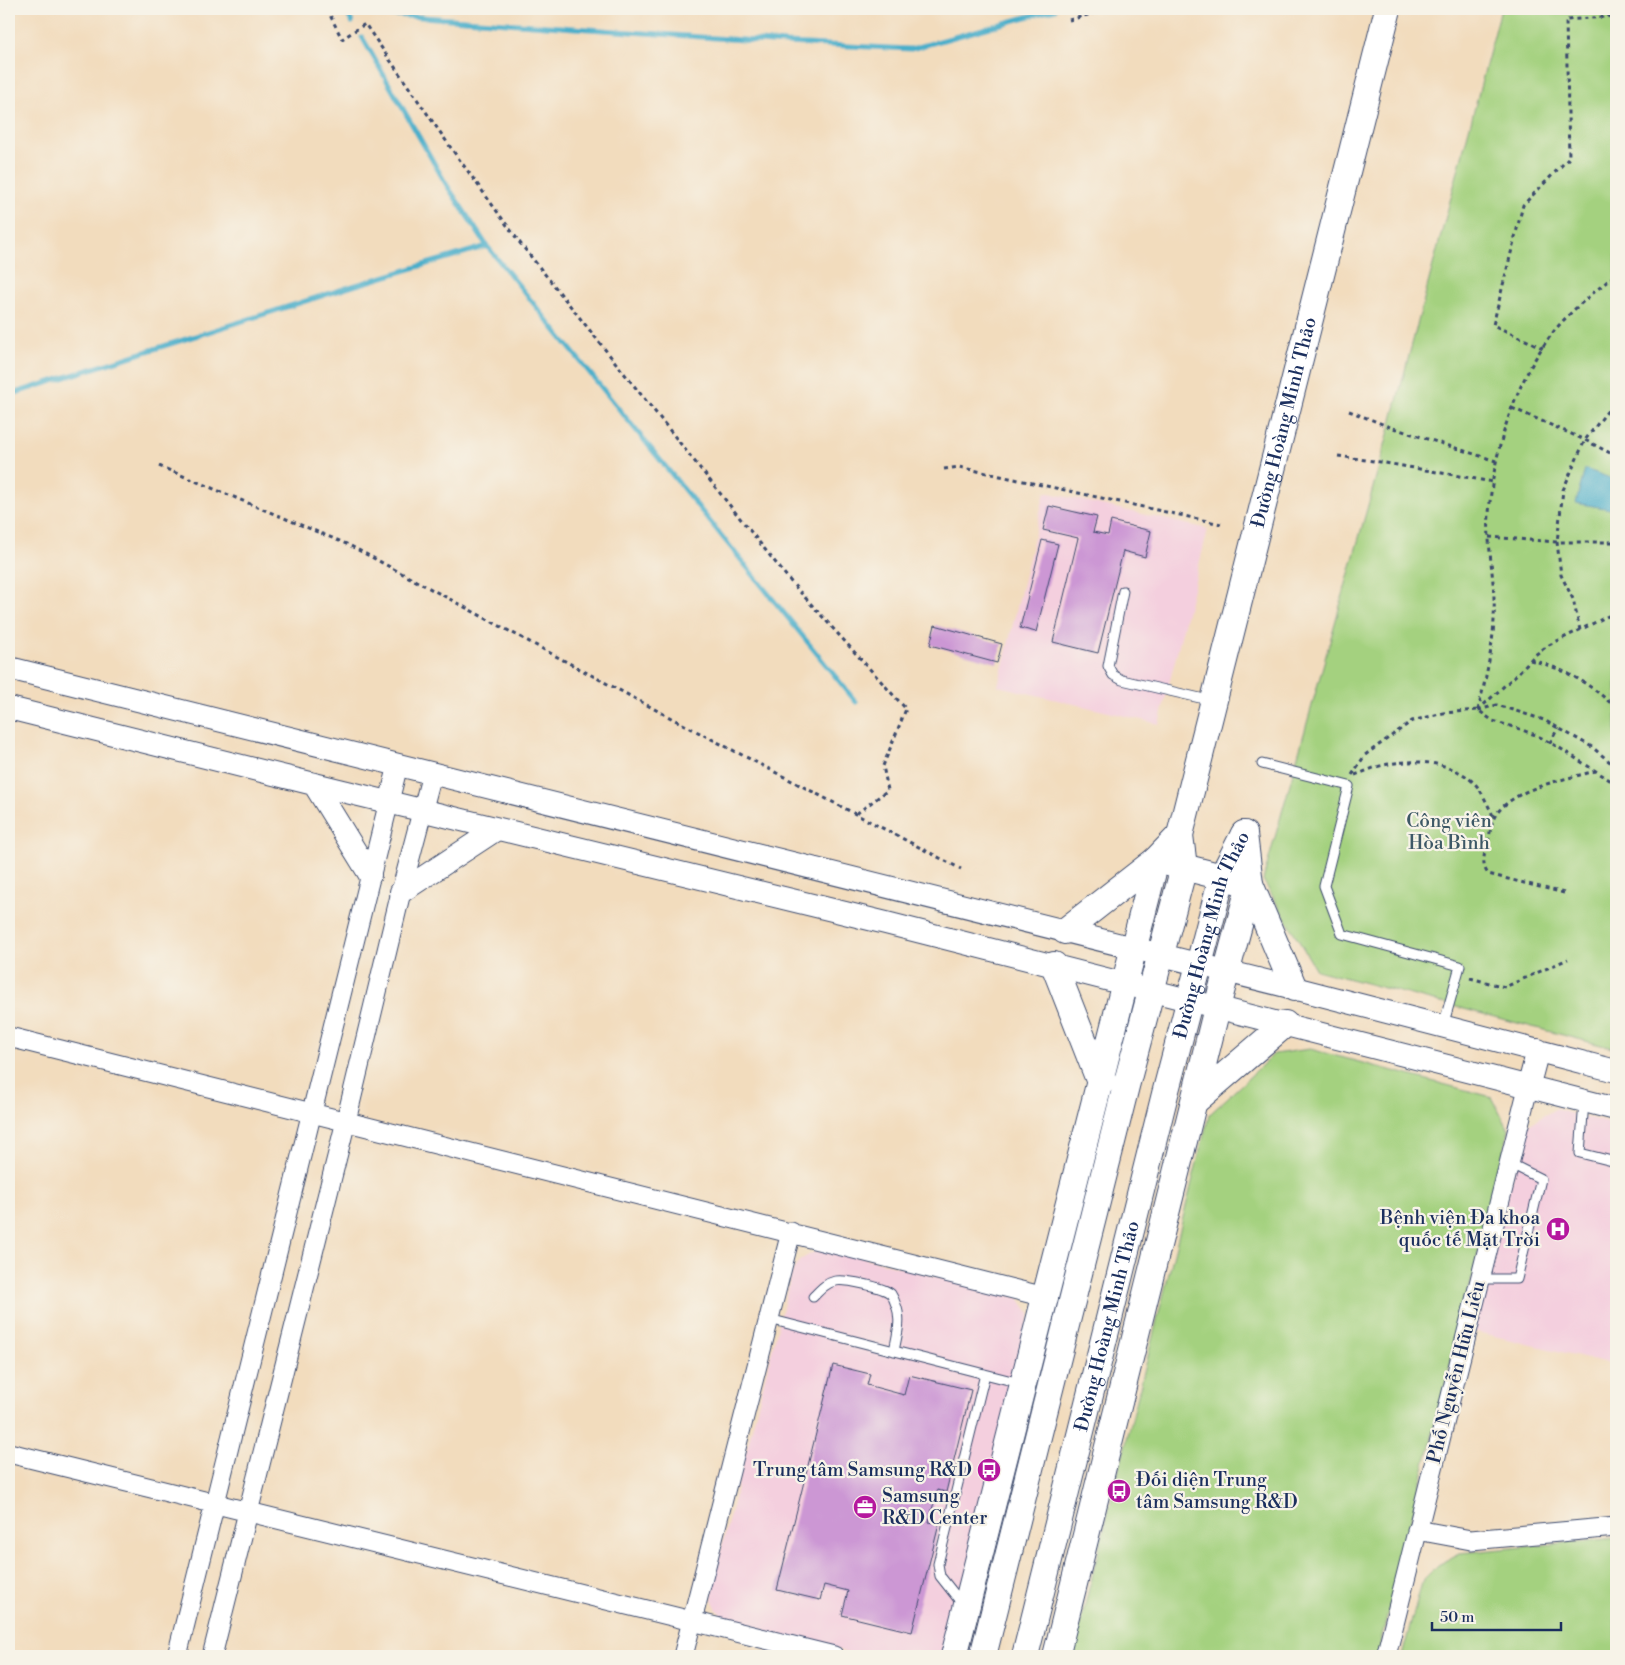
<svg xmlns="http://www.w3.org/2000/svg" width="1625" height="1665" viewBox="0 0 1625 1665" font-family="'Libre Bodoni',serif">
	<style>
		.built { fill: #f4cfde }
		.green { fill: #a4d17f; stroke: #60806e }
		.water { fill: #4bafca; stroke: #336f94 }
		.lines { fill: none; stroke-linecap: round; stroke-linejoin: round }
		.stream { stroke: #4bafca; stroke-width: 5 }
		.building { fill: #cc97d4 }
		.service-casing { stroke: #3b496c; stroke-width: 11 }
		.minor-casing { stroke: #3b496c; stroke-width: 21 }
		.tertiary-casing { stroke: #3b496c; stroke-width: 24 }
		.secondary-casing { stroke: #3b496c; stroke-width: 28 }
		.path { stroke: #3b496c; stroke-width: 3; stroke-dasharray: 4 4; stroke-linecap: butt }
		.service { stroke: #fff; stroke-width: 9 }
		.minor { stroke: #fff; stroke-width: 19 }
		.tertiary { stroke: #fff; stroke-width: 22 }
		.secondary { stroke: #fff; stroke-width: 26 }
		.labels { text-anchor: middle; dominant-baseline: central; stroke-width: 4.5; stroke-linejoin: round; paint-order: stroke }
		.street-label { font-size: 19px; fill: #1b2f5e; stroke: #f7f3e8 }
		.park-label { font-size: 19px; fill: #3d5866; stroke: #f7f3e8 }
		.poi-label { font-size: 19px; fill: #1b2f5e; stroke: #f7f3e8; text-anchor: end }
	</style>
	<rect width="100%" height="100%" fill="#f7f3e8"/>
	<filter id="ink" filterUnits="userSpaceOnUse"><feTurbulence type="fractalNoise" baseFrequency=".02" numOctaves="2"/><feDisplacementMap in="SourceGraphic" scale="10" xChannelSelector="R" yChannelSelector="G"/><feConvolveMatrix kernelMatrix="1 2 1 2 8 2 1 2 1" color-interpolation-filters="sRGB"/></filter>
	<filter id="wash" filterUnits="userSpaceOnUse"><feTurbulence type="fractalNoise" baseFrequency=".0096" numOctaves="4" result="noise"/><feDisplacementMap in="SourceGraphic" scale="20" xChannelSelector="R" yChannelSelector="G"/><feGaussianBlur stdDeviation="1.12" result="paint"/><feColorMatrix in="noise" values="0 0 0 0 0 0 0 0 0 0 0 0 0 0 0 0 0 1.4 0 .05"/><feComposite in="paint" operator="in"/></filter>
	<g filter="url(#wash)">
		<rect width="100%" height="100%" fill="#f2dcbd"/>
		<path class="built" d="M1045,492L1208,529L1159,724L998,686Z
			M1555,1109L1616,1125V1365L1473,1331L1525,1127Z
			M830,1249L1019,1298L1030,1314L948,1656H862L734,1624L725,1619L717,1610L712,1599L714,1577L792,1272L800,1260L816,1251Z"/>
		<path class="green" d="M1501,9H1616V1049L1316,970L1263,880L1390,427Z
			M1310,1049L1492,1097L1509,1130L1377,1656H1072L1209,1115L1274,1054Z
			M1616,1538V1656H1402L1423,1579L1437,1565L1460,1553Z"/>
		<path class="water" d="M1585,469L1616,480V510L1576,503Z"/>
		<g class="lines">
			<path class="stream" d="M344,9L352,22
				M371,9L380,14L786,43L911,49L1055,9
				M362,37L446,184L487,246L856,702
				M9,395L353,286L487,246"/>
		</g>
		<g id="blocks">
			<path class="building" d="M1049,506L1097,517L1093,532L1108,535L1111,521L1151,531L1145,557L1123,551L1098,653L1053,642L1078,538L1043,530Z
				M1042,540L1058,544L1036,632L1020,628Z
				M935,625L1002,644L997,663L930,645Z
				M833,1365L870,1374L867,1385L904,1395L909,1375L971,1390L946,1492L937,1490L929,1522L939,1524L912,1632L842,1615L848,1591L824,1585L820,1600L777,1590Z"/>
		</g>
	</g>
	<g filter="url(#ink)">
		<use href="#blocks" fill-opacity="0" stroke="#3b496c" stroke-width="1"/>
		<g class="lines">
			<g class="service-casing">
				<path id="service" d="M1123,591L1108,666L1113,675L1122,680L1213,701
					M1262,764L1349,786L1324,886L1342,934L1460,966L1443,1026
					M1584,1102L1580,1153L1616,1162
					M1480,1279H1517L1541,1179L1509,1163
					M813,1297C820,1290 826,1283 835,1281C845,1279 884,1287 891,1294C893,1297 895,1302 896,1305C902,1320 897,1335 894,1351
					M769,1319L1020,1383
					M963,1605L940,1576L938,1564L985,1374"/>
			</g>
			<g class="minor-casing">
				<path id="minor" d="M9,1037L1045,1297
					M9,1453L834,1656
					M1417,1530L1471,1540L1616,1527
					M177,1656L398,765
					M212,1656L346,1121L401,892L432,774
					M683,1656L791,1232
					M1386,1656L1528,1088"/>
			</g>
			<g class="tertiary-casing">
				<path id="tertiary" d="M9,668L1294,988L1616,1071
					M9,708L314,784L886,923L1616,1109
					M314,784L370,875
					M401,892L497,829
					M1528,1088L1538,1050"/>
			</g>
			<g class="secondary-casing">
				<g id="secondary">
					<path d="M1065,931L1156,860L1250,884L1294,988"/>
					<path d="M1054,965L1099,1080L1103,1081"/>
					<path d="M1195,1101L1285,1024"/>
					<path d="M954,1656L1156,860L1180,835"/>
					<path id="s1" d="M983,1656L1126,1086L1184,867L1180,835L1388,9"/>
					<path id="s2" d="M1025,1656L1165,1094L1222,877L1244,834"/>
					<path d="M1056,1656L1221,992L1250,884L1244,834"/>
				</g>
			</g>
			<path class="path" d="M327,9L342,39L365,24L451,148L520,243L791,582L906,709L883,766L888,790L856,814
				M1069,20L1110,9
				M1543,348L1493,325L1523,205L1569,158L1566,20L1616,16
				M1512,408L1585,440L1616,456
				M1349,411L1390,427L1496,461
				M1338,456L1380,462L1493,482
				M159,466L349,545L673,719L961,869
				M944,469L959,467L1221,524
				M1489,537L1557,542H1616
				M1580,630L1573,599L1561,575L1557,542L1563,490L1585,440L1616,400
				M1530,660C1564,668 1591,684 1616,708
				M1478,710C1487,673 1496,636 1494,598C1493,570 1487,542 1489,514C1493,451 1515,380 1555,330C1572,309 1596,291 1616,274
				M1478,710L1516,675L1535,655L1547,646L1608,616L1616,627
				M1478,710L1497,705L1544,720L1592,747L1616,767
				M1550,743L1558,728
				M1352,775L1365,755L1412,721L1443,713L1478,710L1493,721L1517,728L1538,736L1558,747L1616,784
				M1355,775C1364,772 1374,767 1384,765C1415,758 1459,761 1480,790C1485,799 1490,809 1494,818
				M1564,893L1488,874C1481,864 1484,854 1488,842C1490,834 1491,823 1495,816C1514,787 1564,780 1595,771
				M1470,978L1505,987L1568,959"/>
			<use href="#service" class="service"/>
			<use href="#minor" class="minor"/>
			<use href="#tertiary" class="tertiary"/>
			<use href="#secondary" class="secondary"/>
		</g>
	</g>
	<defs>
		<g id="hospital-disc" transform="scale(1.25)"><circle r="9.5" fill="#b5179e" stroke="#f7f3e8"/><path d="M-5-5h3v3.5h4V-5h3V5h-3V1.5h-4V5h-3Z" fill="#fff"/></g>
		<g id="bus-disc" transform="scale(1.25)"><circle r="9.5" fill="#b5179e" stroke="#f7f3e8"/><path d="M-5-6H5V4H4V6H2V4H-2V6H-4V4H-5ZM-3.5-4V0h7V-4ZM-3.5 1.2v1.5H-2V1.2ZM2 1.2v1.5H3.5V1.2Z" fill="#fff"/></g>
		<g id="office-disc" transform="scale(1.25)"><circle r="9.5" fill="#b5179e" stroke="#f7f3e8"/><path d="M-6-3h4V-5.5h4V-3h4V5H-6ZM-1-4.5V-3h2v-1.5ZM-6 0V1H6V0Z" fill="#fff"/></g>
	</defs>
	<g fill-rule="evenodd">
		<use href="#hospital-disc" x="1558" y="1229"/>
		<use href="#bus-disc" x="989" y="1470"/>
		<use href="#bus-disc" x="1119" y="1491"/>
		<use href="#office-disc" x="865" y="1507"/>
	</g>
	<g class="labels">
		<g class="street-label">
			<text stroke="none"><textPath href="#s1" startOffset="1272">Đường Hoàng Minh Thảo</textPath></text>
			<text stroke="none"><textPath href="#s2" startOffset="745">Đường Hoàng Minh Thảo</textPath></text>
			<text stroke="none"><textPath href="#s2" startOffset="340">Đường Hoàng Minh Thảo</textPath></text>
			<text transform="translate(1456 1372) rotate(-76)">Phố Nguyễn Hữu Liêu</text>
		</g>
		<g class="park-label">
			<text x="1449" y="821">Công viên<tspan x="1449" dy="22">Hòa Bình</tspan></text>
		</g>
		<g class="poi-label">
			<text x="1540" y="1218">Bệnh viện Đa khoa<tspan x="1540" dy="22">quốc tế Mặt Trời</tspan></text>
			<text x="972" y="1470">Trung tâm Samsung R&amp;D</text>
			<text x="1136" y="1480" text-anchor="start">Đối diện Trung<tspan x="1136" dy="22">tâm Samsung R&amp;D</tspan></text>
			<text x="882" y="1496" text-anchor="start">Samsung<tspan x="882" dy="22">R&amp;D Center</tspan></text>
		</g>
	</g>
	<rect width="1625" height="1665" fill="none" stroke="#f7f3e8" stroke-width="30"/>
	<path d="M1432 1622v8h129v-8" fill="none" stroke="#1b2f5e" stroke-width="2.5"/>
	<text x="1440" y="1622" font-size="15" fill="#1b2f5e" stroke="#f7f3e8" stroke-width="4" paint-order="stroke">50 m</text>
</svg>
